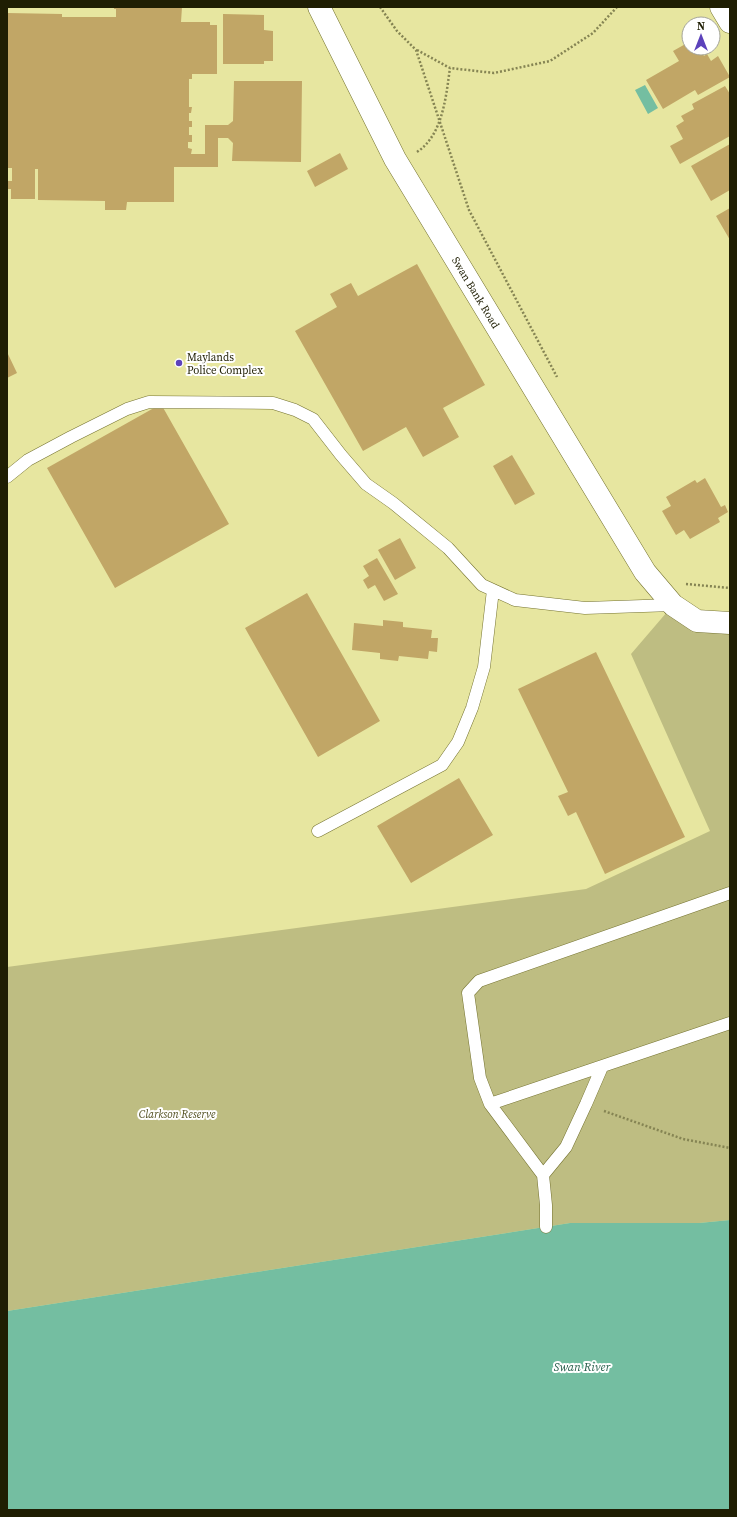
<svg xmlns="http://www.w3.org/2000/svg" width="737" height="1517" viewBox="0 0 737 1517" font-family="'Source Serif 4',serif">
	<style>
		.green { fill: #bebd82 }
		.water { fill: #74bea1 }
		.building { fill: #c1a666 }
		.lines { fill: none; stroke-linecap: round; stroke-linejoin: round }
		.service-casing { stroke: #757330; stroke-width: 13 }
		.minor-casing { stroke: #757330; stroke-width: 23 }
		.path { stroke: #858453; stroke-width: 2.5; stroke-dasharray: 2 2; stroke-linecap: butt }
		.service { stroke: #fff; stroke-width: 12 }
		.minor { stroke: #fff; stroke-width: 22 }
		.poi-dot { fill: #5c42bb; stroke: #fff; stroke-width: 1.5 }
		.labels { text-anchor: middle; dominant-baseline: central; stroke-width: 4; stroke-linejoin: round; paint-order: stroke }
		.street-label { font-size: 11px; fill: #1f1e03; stroke: #fff }
		.poi-label { font-size: 11px; fill: #1f1e03; stroke: #fff; text-anchor: start }
		.park-label { font-size: 11px; font-style: italic; fill: #4e4c1b; stroke: #fff }
		.water-label { font-size: 12px; font-style: italic; fill: #265f4b; stroke: #fff }
	</style>
	<rect width="100%" height="100%" fill="#e7e6a0"/>
	<path class="green" d="M673,605L730,620V1220L699,1223H570L7,1311V967L586,889L710,831L631,654Z"/>
	<path class="water" d="M645,85L658,108L648,114L635,90Z
		M730,1220V1510H7V1311L570,1223H699Z"/>
	<path class="building" d="M114,7H182L181,22H210V25H217V74H192V79H189V107H192L191,113H189V121H192V127H189V135H192V142H188V148L192,149L191,154H205V125H228L233,121L234,81H302L301,162L232,161L233,143L228,138H218V167H174V202H127L126,210H105V201L38,200V169H35V199H11V189H7V181H12V168H7V13L62,14V17H116V9H114Z
		M223,14L264,15V30L273,31V61H264V64H223Z
		M689,42V48H699L704,56L707,54L711,61L718,56L730,77L698,95L695,90L663,109L646,80L679,61L673,51Z
		M725,86L730,94V136L680,164L670,146L683,139L676,126L684,121L681,116L694,109L692,104Z
		M730,144V190L711,201L691,166Z
		M340,153L348,169L315,187L307,171Z
		M730,208V240L716,216Z
		M417,264L485,385L443,408L459,437L423,457L406,427L363,451L295,331L337,307L330,294L351,283L358,296Z
		M7,352L17,373L7,378Z
		M161,404L229,524L115,588L47,468Z
		M512,455L535,494L515,505L493,466Z
		M705,478L721,507L725,505L728,512L718,518L720,522L690,539L684,530L676,535L662,511L671,506L666,497L695,480L697,483Z
		M400,538L416,568L395,580L378,550Z
		M377,558L398,594L384,601L375,585L368,589L363,580L369,576L363,566Z
		M307,593L380,721L318,757L245,628Z
		M383,620L403,622V627L432,630L431,638H438L437,652L429,651L428,659L399,656L398,661L380,659V653L352,650L354,623L383,626Z
		M596,652L685,837L605,874L576,812L568,816L558,796L568,792L518,689Z
		M459,778L493,835L411,883L377,826Z"/>
	<g class="lines">
		<g class="service-casing">
			<path id="service" d="M7,477L28,460L71,437L127,409L149,402L273,403L295,410L313,419L341,455L366,484L393,503L448,548L482,585L515,600L585,608L673,605
				M318,831L442,765L458,742L472,708L484,667L493,590
				M730,893L479,981L468,993L480,1078L490,1104L730,1023
				M490,1104L543,1175L546,1205V1227
				M543,1175L566,1147L586,1104L602,1067"/>
		</g>
		<g class="minor-casing">
			<g id="minor">
				<path id="s1" d="M319,7L395,159L645,572L673,605L697,621L730,623"/>
				<path d="M721,7L730,22"/>
			</g>
		</g>
		<path class="path" d="M380,7L397,31L416,50L469,210L557,377
			M417,50L450,68L494,73L550,61L593,33L617,7
			M417,152C443,135 446,96 450,68
			M686,584L730,588
			M604,1111L683,1139L730,1148"/>
		<use href="#service" class="service"/>
		<use href="#minor" class="minor"/>
	</g>
	<circle class="poi-dot" cx="179" cy="363" r="4"/>
	<g class="labels">
		<g class="street-label">
			<text stroke="none"><textPath href="#s1" startOffset="326">Swan Bank Road</textPath></text>
		</g>
		<g class="poi-label">
			<text x="187" y="357">Maylands<tspan x="187" dy="13">Police Complex</tspan></text>
		</g>
		<g class="park-label">
			<text x="177" y="1114">Clarkson Reserve</text>
		</g>
		<g class="water-label">
			<text x="582" y="1367">Swan River</text>
		</g>
	</g>
	<rect width="737" height="1517" fill="none" stroke="#1f1e03" stroke-width="16"/>
	<g transform="translate(701 36)"><circle r="19" fill="#ffffff" stroke="#a5a59a"/>
	<path d="M0-3L7 15L0 10L-7 15Z" fill="#5c42bb"/>
	<text y="-6" font-size="11" font-weight="bold" text-anchor="middle" fill="#1f1e03">N</text>
	</g>
</svg>
